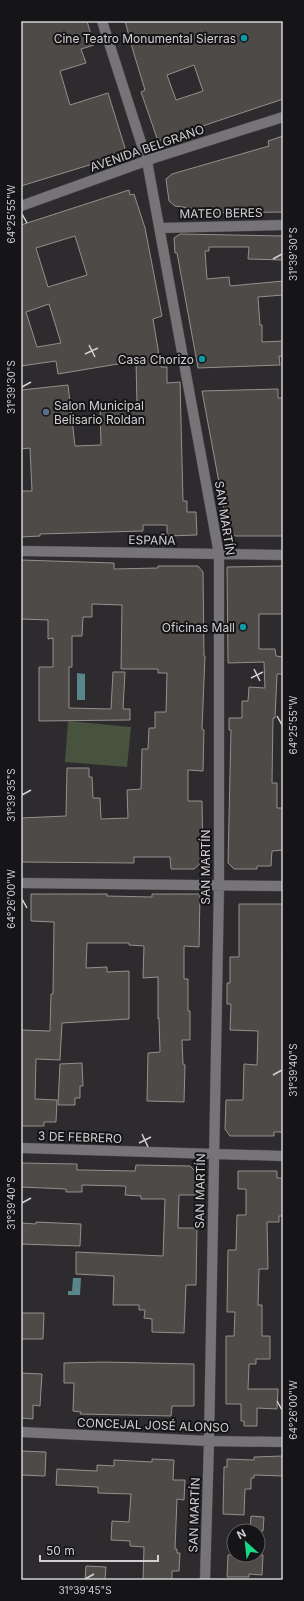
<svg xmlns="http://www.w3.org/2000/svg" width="304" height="1601" viewBox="0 0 304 1601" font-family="Inter,sans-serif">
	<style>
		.green { fill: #48533f }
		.water { fill: #5a868b }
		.building { fill: #4d4a47; stroke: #94908d; fill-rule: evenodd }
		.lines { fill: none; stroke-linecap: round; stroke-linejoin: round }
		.minor-casing { stroke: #4b494b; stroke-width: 11 }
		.minor { stroke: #767477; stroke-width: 10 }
		.ticks { fill: none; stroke: #d2d0d2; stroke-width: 1.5 }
		.culture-dot { fill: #0f9aa8; stroke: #151416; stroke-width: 1.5 }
		.service-dot { fill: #5c6f8a; stroke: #151416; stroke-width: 1.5 }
		.labels { text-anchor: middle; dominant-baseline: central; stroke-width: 4; stroke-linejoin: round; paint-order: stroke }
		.poi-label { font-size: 12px; fill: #d2d0d2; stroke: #151416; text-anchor: end }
		.street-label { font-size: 12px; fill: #d2d0d2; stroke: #151416 }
		.neatline { fill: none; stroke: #d2d0d2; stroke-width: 1.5 }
		.ticks-label { font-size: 10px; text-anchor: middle; fill: #d2d0d2 }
	</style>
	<rect width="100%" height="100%" fill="#2e2b2f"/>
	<path class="green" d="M68,721L131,727L127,767L65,762Z"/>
	<path class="water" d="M77,673L85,674V700H77Z
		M73,1278H81L80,1295H68V1291H72Z"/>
	<path class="building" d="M21,21H87L94,45L81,49L86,63L60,71L70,105L108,93L125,148L122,155L21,186Z
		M125,21H283V99L158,141L141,92L145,90L134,54ZM194,65L203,91L176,100L167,75Z
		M283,136V212L206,213L205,210L175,206L169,201L166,179L172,174L269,146L268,141Z
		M129,190L130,195L134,194L145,228L162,316L153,319L161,367H167V383L180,382L183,501H187V512H196L197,535L167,536V525H143V531L40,534V536L21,537V491H32L30,448L21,449V390L68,385L75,446L101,445L100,407L137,405L136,361L58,374L56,361L21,366V225ZM75,236L87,275L48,287L36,248ZM49,304L61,343L37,347L26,312Z
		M180,234L283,236V260L248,259L249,247H209V251H205L207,279L229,277L230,286L283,281V295L258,297L260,325H262V342L283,341V356H279L280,365L198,368L177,253H175L174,238Z
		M278,389V398H283V536H235L228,531L202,391Z
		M21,560L114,563V569L158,568V566H198L203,572L204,656H205L202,729L204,730L203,771L188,770V801H202L203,861L194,869H171L170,857H134V863L21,862V818L66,816L67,768H89V777H92L93,798H100L101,819L128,818L127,790L141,789L142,749H148L149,728H155V712H166L167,673H158V669H121L122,605L92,604V617H83L82,636H72V667H69V708L111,709L113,672H125L123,709H130V720L39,721V667H53V638L48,639V620L21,619Z
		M283,566V614H259V649H275L276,656L283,657V674H277L275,718H273L272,783H277V808H283V850L272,851L271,866H257V869H234L228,863L231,730H229V718H242V701H248L249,687L265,688L264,662L228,663L227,567Z
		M31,894H107V896L152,897V894H200L199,947L184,946V979H188V1011H190V1040H182L183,1064L185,1065L184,1102L147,1101L148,1053L160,1052L159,1018L158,1019V977L143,978L144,946L129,945V943H87L86,968L107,967V972L129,971V1019L62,1023L60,1060L36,1059L35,1099L57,1100L56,1122H44V1126H21V1030L50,1031L51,994H53L54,922L31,921Z
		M239,904H283L282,958H283V1132H274V1136H230L225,1129L226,1100H243L244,1064L257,1065L258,1031L230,1030L231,1004H227V983H230V957H239Z
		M82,1063L83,1086H80V1098H75V1105H58L60,1064Z
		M21,1163L77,1164V1170H82L135,1171L136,1165L190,1166L198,1174L197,1195H179L178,1228H197L196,1285H186L184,1333L152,1332V1319L144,1318L145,1310H139V1305H113L114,1276L76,1274V1252L163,1256L165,1199H141V1196L125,1195L126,1187L124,1186L82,1185V1192H66V1189L21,1187Z
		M238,1171H277V1178H283V1216H279V1222H267L268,1269H259L258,1305H262V1336H270V1359H256V1364H249L248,1389H278L277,1409L257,1408V1426H244V1421H241V1404H226V1336H234L235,1312H227L228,1250H236L237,1215H246V1189H238Z
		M36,1222L81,1224L80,1246L21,1244V1223L36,1224Z
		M21,1313H44L43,1339H21Z
		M104,1362L194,1364V1406H172L171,1416L80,1414L81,1412L73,1411L74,1383H64V1363Z
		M21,1373L42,1374L40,1406L33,1405V1419L21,1418Z
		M21,1451L46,1452L45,1476L21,1475Z
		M283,1456V1476L254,1475V1478H251V1489H245L244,1515L223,1514L224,1467H227V1459L254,1460V1457Z
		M152,1459L174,1460L173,1480H185L184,1500L177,1499L175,1549H177V1553H180L179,1571H172V1580H143L144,1547L130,1546V1541L111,1540L112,1521L129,1522L131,1494L98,1493V1487L56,1485L57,1469L97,1471V1465L114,1466V1460L152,1462Z
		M251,1516L264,1517L263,1531H250Z
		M228,1555H263L262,1575L249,1574V1577H227Z
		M86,1566L106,1567L105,1580H85Z"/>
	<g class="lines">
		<g class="minor-casing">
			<path id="minor" d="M102,21L147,161L219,554V885L209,1441L205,1580
				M21,206L154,158L283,117
				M160,228L283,225
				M21,551L283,555
				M21,883L283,886
				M21,1148L283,1156
				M21,1432L209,1441L283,1442"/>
		</g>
		<use href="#minor" class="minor"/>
	</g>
	<path class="ticks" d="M22,214L27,223M273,259L282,254M89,345L95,357M85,354L98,348M22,387L31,382M254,669L260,681M251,678L263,672M277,716L282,725M22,795L31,790M22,899L27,908M273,1075L282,1070M142,1134L148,1147M139,1143L151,1137M22,1203L31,1198M277,1401L282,1410M85,1579L94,1574"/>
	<g class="culture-dot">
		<circle cx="244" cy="38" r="4"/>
		<circle cx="202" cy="359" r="4"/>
		<circle cx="243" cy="627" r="4"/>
	</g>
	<circle class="service-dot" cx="46" cy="412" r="4"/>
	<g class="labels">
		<g class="poi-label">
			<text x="236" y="38">Cine Teatro Monumental Sierras</text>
			<text x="194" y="359">Casa Chorizo</text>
			<text x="54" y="405" text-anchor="start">Salon Municipal<tspan x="54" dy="14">Belisario Roldan</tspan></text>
			<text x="235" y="627">Oficinas Mall</text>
		</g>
		<g class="street-label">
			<text transform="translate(147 148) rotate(-19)">AVENIDA BELGRANO</text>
			<text transform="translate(221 213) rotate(-1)">MATEO BERES</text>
			<text transform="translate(225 518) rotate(81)">SAN MARTÍN</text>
			<text transform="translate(152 540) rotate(1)">ESPAÑA</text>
			<text transform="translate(205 867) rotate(-90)">SAN MARTÍN</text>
			<text transform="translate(80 1137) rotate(2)">3 DE FEBRERO</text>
			<text transform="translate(200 1191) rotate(-89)">SAN MARTÍN</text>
			<text transform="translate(153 1425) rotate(2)">CONCEJAL JOSÉ ALONSO</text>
			<text transform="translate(194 1515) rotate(-88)">SAN MARTÍN</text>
		</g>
	</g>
	<rect width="304" height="1601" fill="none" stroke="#151416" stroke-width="44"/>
	<g transform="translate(246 1543) rotate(333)"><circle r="19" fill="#151416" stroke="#615f61"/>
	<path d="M0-3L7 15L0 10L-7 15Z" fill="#14d989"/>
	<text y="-6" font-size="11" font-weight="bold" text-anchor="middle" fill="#d2d0d2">N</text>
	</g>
	<path d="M40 1555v6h118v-6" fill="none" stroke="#d2d0d2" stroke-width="2"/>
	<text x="46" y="1555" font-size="12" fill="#d2d0d2" stroke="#151416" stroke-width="3" paint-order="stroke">50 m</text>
	<rect x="22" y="22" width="260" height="1557" class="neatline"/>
	<g class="ticks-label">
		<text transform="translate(11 214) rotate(-90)" y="4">64°25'55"W</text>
		<text transform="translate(293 254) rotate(-90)" y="4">31°39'30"S</text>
		<text transform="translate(11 387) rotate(-90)" y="4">31°39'30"S</text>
		<text transform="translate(293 725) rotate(-90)" y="4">64°25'55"W</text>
		<text transform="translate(11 795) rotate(-90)" y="4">31°39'35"S</text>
		<text transform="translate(11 899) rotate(-90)" y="4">64°26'00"W</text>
		<text transform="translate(293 1070) rotate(-90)" y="4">31°39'40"S</text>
		<text transform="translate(11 1203) rotate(-90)" y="4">31°39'40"S</text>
		<text transform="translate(293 1410) rotate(-90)" y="4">64°26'00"W</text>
		<text x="85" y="1594">31°39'45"S</text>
	</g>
</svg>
